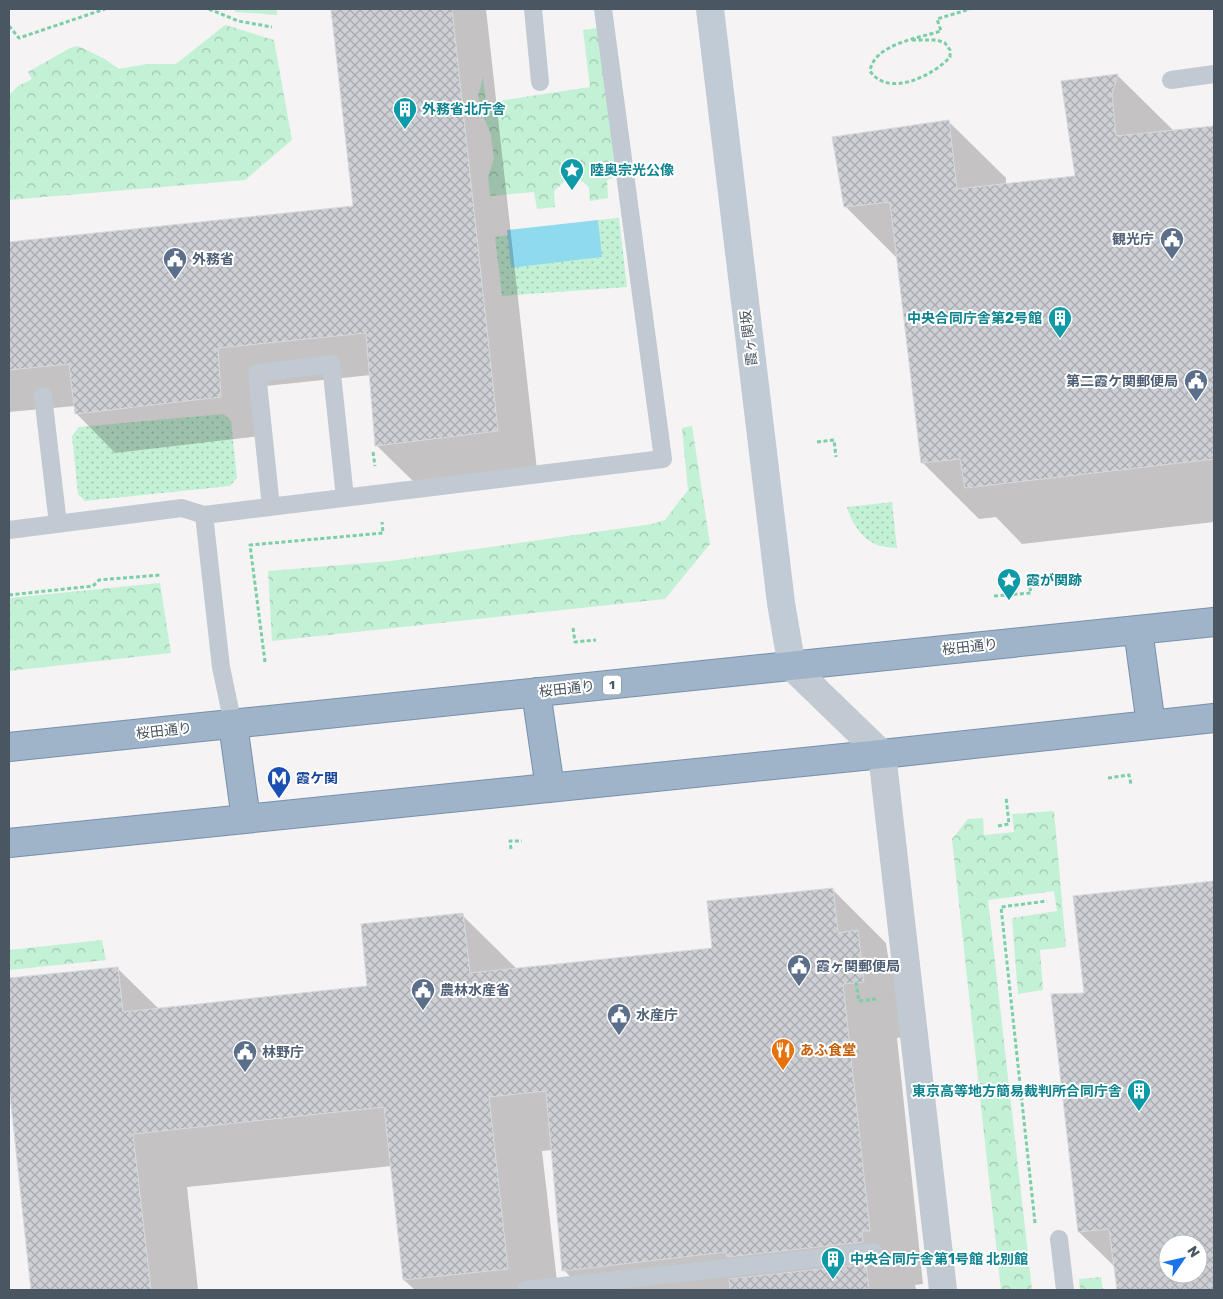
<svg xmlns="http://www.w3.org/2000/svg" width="1223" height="1299" viewBox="0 0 1223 1299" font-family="Rubik,'Noto Sans JP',sans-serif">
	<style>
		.grass { fill: url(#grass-dots) }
		.forest { fill: url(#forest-crowns) }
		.water { fill: #90daee }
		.shadow { fill: #0003; fill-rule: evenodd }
		.building { fill: url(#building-cross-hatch); stroke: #d7d9de; fill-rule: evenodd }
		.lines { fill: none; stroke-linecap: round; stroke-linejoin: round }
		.trunk-casing { stroke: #7690ad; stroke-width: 30 }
		.path { stroke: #7ad0a6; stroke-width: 3; stroke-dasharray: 4 2.5; stroke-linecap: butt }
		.service { stroke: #c1cad2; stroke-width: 18 }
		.tertiary { stroke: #c1cad2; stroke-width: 28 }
		.secondary { stroke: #c1cbd6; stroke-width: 28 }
		.trunk { stroke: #9fb4c9; stroke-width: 28 }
		.labels { text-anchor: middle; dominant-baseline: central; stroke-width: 4; stroke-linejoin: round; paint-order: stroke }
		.shield { fill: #fff; stroke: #808990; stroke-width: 1 }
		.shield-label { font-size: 12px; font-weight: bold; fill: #4a5661 }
		.culture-label { font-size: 14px; font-weight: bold; fill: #0d838f; stroke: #fff; text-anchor: start }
		.service-label { font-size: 14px; font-weight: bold; fill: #4e5e75; stroke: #fff; text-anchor: start }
		.street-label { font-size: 14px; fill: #4a5661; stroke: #fff }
		.transit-label { font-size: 14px; font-weight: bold; fill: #164399; stroke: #fff; text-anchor: start }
		.food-label { font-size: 14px; font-weight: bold; fill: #c56008; stroke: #fff; text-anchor: start }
	</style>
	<defs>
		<pattern id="grass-dots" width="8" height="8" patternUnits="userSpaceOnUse" patternTransform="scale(1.25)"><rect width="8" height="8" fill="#c3f1d5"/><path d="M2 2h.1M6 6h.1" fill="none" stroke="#a0c6b0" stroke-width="1.8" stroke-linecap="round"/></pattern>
		<pattern id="forest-crowns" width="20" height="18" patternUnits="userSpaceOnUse" patternTransform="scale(1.25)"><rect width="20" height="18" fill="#c3f1d5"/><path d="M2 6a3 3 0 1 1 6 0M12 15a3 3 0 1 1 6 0" fill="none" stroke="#a0c6b0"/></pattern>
		<pattern id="building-cross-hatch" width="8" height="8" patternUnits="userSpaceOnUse" patternTransform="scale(1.25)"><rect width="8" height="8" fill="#cdcfd5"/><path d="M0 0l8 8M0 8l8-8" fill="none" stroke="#a8abb0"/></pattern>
	</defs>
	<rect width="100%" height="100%" fill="#f5f3f3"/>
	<path class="grass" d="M619,218L627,287L502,296L495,237L508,235L511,268L601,257L598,220Z
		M224,414L231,421L237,478L230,486L85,501L78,494L72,436L79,427Z
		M892,502L897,548C891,547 882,547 877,545C861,538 851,522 847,507Z"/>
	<path class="forest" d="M235,9H277V15L235,12Z
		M225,25L274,40L292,140L245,180L9,200V95L18,86L32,79L28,72L70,48L78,46L105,59L119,69L147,64H176Z
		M598,28L616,177L607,180L608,198L590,201L589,187L573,174L554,191L555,207L537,209L534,192L490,196L488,176L494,159L491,135L482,112L478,96L483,77L486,103L590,87L583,30Z
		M692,426L710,544L665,599L272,641L268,571L391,561L652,524L665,520L688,490L682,428Z
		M160,583L171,653L9,671V598Z
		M1054,811L1066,947L1040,950L1043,990L1018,994L1012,918L1057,911L1054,891L988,900L1032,1290H1001L952,839L968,819L983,818L984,835L1014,832L1012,814Z
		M102,940L106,960L9,970V950Z
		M1101,1277L1103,1290H1080L1079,1279Z"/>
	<path class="water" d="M598,220L602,257L511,268L507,230Z"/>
	<path class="shadow" d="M332,9H486L537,470L416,484L376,445L371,375L256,387L260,436L115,453L76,413L75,406L9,412V243L354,207Z
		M1117,75L1174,131L1214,127V522L1022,544L996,517L979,519L922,462L898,259L845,206L949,122L1006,178V185L1076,177Z
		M1214,883V1290H1118L1116,1268L1079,1232L1086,994L1074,897ZM1168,1244H1198V1274H1168Z
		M832,889L886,943L889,963L911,985L917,1035L897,1038L923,1284L915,1285L916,1290H583L564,1270L553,1150L542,1151L558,1290H415L404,1280L392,1166L187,1187L198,1290H32L9,1075V980L117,968L159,1009L369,987L462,915L517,969L714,949Z"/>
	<path class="building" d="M331,9H452L498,431L375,446L366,333L218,348L221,397L75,414L69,364L9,370V242L353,206Z
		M1118,74L1112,94L1116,136L1214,126V459L965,488L960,459L921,463L890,202L844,207L832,137L949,120L957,189L1075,176L1061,81Z
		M1214,881V1290H1117L1109,1229L1078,1232L1051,994L1084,993L1073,896ZM1168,1244H1198V1274H1168Z
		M833,888L838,933L858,930L864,982L843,984L870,1231H862L863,1242L727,1257L726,1252L562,1271L546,1091L489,1097L508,1269L403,1280L384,1107L133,1134L151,1290H31L9,1086V978L118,967L123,1012L367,986L361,924L463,913L470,973L712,948L707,901Z
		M866,1264L869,1290H730L729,1279Z"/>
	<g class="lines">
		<g class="trunk-casing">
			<path id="trunk" d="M1138,630L1151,725
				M536,692L550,788
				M233,724L246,819
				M9,747L1214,622
				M9,843L882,754L1214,718"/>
		</g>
		<path class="path" d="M209,9L238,21L272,27
			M9,26L19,38L105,9
			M912,40H937L945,43L950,50V57C933,76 888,98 870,71C874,44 919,38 941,31L937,19L970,9
			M817,442L834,440L836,457
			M373,452L375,466
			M9,595L93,586L99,580L160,575
			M994,596L1031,593L1029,583
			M573,628L575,642L596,640
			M265,662L250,545L383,533L382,522
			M1108,778L1129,775L1131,784
			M998,826L1009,824L1006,797
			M511,849L510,841H522
			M856,982L859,1001L876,999
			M1035,1223L1001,907L1047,901"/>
		<path class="service" d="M533,9L540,82
			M1171,80L1214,74
			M43,396L58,524
			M271,507L257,373L331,364L345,498
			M204,515L221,667L233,724
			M9,530L182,508L204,515L663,459L603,9
			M1059,1239L1065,1290
			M526,1290L874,1252"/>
		<path class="tertiary" d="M792,667L882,754L943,1290"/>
		<path class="secondary" d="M710,9L781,603L792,667"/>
		<use href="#trunk" class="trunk"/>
	</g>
	<defs>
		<g id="building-pin" transform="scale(1.25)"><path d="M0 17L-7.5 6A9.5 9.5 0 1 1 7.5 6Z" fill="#0f9aa8" stroke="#fff"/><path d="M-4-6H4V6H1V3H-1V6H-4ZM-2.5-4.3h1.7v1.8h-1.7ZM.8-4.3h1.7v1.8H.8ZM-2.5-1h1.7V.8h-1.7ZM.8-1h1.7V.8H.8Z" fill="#fff"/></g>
		<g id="sight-pin" transform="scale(1.25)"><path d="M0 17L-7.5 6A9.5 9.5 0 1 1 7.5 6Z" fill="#0f9aa8" stroke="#fff"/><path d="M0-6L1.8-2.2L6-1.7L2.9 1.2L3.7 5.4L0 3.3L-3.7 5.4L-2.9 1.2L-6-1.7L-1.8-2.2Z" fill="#fff"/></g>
		<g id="civic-pin" transform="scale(1.25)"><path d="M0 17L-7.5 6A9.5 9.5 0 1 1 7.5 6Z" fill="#5c6f8a" stroke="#fff"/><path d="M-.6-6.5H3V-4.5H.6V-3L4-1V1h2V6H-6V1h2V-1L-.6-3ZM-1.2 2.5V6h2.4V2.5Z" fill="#fff"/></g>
		<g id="metro-pin" transform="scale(1.25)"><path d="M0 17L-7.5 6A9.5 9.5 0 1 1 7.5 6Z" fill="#1a4fb4" stroke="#fff"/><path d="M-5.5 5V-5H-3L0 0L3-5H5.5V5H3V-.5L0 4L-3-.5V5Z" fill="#fff"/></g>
		<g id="restaurant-pin" transform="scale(1.25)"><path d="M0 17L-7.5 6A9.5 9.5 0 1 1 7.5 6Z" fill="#e8710a" stroke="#fff"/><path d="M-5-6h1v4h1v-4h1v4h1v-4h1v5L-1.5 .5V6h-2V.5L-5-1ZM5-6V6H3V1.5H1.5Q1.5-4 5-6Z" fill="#fff"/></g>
	</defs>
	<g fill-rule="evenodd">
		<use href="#building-pin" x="405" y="109"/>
		<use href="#sight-pin" x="572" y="170"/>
		<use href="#civic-pin" x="1172" y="239"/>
		<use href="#civic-pin" x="175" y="259"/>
		<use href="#building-pin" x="1060" y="318"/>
		<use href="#civic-pin" x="1196" y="381"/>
		<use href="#sight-pin" x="1009" y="580"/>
		<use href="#metro-pin" x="279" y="778"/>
		<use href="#civic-pin" x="799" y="966"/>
		<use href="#civic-pin" x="423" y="990"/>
		<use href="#civic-pin" x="619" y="1015"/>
		<use href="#restaurant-pin" x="783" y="1050"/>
		<use href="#civic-pin" x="245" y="1052"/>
		<use href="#building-pin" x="1139" y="1091"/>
		<use href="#building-pin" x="833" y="1259"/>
	</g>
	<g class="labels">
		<rect class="shield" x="603" y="675.5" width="18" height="19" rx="4"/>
		<g class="shield-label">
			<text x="612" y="685">1</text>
		</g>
		<g class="culture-label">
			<text x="422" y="109">外務省北庁舎</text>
			<text x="590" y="170">陸奥宗光公像</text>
			<text x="1042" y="318" text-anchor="end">中央合同庁舎第2号館</text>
			<text x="1026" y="580">霞が関跡</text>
			<text x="1122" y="1091" text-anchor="end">東京高等地方簡易裁判所合同庁舎</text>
			<text x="850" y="1259">中央合同庁舎第1号館 北別館</text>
		</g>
		<g class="service-label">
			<text x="1154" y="239" text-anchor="end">観光庁</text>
			<text x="192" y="259">外務省</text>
			<text x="1178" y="381" text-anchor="end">第二霞ケ関郵便局</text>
			<text x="816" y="966">霞ヶ関郵便局</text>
			<text x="440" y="990">農林水産省</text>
			<text x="636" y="1015">水産庁</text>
			<text x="262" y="1052">林野庁</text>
		</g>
		<g class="street-label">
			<text transform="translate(749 338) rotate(-97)">霞ヶ関坂</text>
			<text transform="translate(970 647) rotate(-6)">桜田通り</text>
			<text transform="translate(567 689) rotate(-6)">桜田通り</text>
			<text transform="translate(164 731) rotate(-6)">桜田通り</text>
		</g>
		<g class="transit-label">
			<text x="296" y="778">霞ケ関</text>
		</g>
		<g class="food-label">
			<text x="800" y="1050">あふ食堂</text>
		</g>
	</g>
	<rect width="1223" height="1299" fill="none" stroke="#4a5661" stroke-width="20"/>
	<g transform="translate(1183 1259) rotate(56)"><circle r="24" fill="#ffffff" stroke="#b7bbc0"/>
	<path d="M0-4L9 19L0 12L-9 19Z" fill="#1a73e8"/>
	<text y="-8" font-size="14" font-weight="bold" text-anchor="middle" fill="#4a5661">N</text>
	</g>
</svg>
